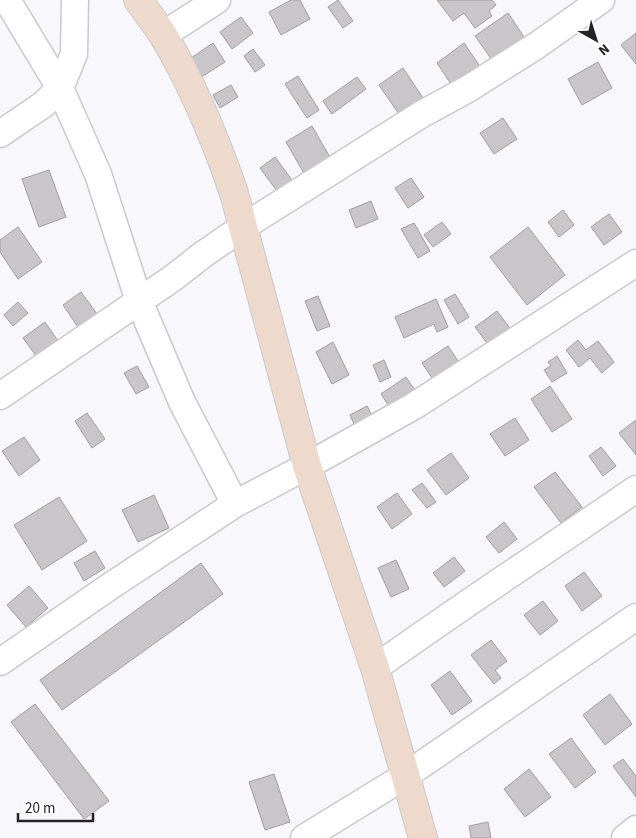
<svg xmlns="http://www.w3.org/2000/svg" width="636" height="838" viewBox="0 0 636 838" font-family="'Source Sans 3',sans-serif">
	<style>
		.building { fill: #cac5c9; stroke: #a19da1 }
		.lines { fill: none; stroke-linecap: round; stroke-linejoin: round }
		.street-casing { stroke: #cac9ce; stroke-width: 29 }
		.secondary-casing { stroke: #cac9ce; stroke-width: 30 }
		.street { stroke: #fff; stroke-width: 26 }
		.secondary { stroke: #eddacd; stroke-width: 28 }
	</style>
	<rect width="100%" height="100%" fill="#f8f7fc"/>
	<path class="building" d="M291,0H300L310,19L281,35L269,12Z
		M338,0L353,21L343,28L328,7Z
		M437,0H492L496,5L489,11L492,16L475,28L464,13L453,21Z
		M508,13L524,37L492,60L475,36Z
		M241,17L253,33L232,49L220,32Z
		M636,33V64L621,45Z
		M213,43L225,62L200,78L188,60Z
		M464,43L481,68L453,87L437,63Z
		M253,49L265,65L255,72L244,56Z
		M598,62L612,88L582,105L568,79Z
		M403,68L425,101L401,117L379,85Z
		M298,76L319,110L307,118L285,84Z
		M357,77L366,89L332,114L323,101Z
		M231,85L238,97L220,108L213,95Z
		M503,118L517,139L494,154L480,133Z
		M312,126L331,159L305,175L286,142Z
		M275,157L295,184L280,195L260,168Z
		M49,170L66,217L39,227L22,179Z
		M411,178L424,197L408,208L395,188Z
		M371,201L378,219L356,228L349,210Z
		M563,210L574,225L559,237L548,222Z
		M609,214L622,232L604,245L591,227Z
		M442,222L451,234L433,247L424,235Z
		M414,223L430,251L418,258L401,229Z
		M18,227L42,262L18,279L0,252V240Z
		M528,227L565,275L527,305L490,257Z
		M81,292L97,314L78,327L63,305Z
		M455,294L469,317L458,324L444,300Z
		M318,296L330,326L317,331L305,301Z
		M436,299L448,327L437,332L434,324L404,338L395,317Z
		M18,302L28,313L13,326L4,315Z
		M497,311L512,331L490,347L475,327Z
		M45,322L58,341L37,357L23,338Z
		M578,340L586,350L598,341L614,362L602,373L590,358L579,367L566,350Z
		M333,342L349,375L332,384L316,352Z
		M448,346L460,364L434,381L422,363Z
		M557,356L567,373L552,382L544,370L551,366L548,362Z
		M384,360L391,377L380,382L373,365Z
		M137,366L149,387L136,394L124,373Z
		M406,377L418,395L392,411L381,394Z
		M550,386L572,419L552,432L531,399Z
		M367,406L376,424L358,433L350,415Z
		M87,413L105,439L92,448L75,421Z
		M515,418L529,440L505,456L490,434Z
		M636,420V455L619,433Z
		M24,437L40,460L19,476L2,451Z
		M601,447L616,466L603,476L589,456Z
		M451,453L469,478L446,495L427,470Z
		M555,472L582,507L561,523L534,487Z
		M422,483L436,502L427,508L412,490Z
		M397,493L412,514L392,529L377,507Z
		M154,495L169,528L138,542L122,510Z
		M59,497L87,541L42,570L14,525Z
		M504,522L517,539L499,553L486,537Z
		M95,551L105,568L84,581L74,563Z
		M454,557L465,571L444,587L433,573Z
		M396,560L409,589L391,597L378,568Z
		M201,563L223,594L62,710L40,680Z
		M584,572L602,596L582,611L565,586Z
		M29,586L48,608L26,627L7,605Z
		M543,601L558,621L540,635L524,615Z
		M491,640L507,661L495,670L501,678L494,684L471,655Z
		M450,671L472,701L452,715L431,685Z
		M610,694L632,724L605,745L583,715Z
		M35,704L109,801L84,819L11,722Z
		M571,738L596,772L575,788L549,754Z
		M623,759L636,776V797L613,766Z
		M529,769L551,797L525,817L504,789Z
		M274,774L290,822L265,830L249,782Z
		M488,822L491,838H471L469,826Z"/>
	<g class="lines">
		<g class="street-casing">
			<path id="street" d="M7,0L60,88L98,174L139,301L182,402L235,504
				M163,35L217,0
				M0,134L44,104L60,88L74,54L75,0
				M0,396L173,278L201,256L243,227L422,114L468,89L536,46L601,0
				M0,662L112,585L235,504L307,466L414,406L636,263
				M375,668C461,606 549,549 636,489
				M304,838L405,776L636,617
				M625,838L636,829"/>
		</g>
		<g class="secondary-casing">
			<path id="secondary" d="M138,0C147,12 155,23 163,35C193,84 215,138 234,193L307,466L375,668L423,838"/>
		</g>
		<use href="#street" class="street"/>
		<use href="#secondary" class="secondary"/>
	</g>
	<g transform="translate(596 40) rotate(141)" stroke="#ffffff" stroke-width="4" paint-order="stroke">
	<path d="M0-4L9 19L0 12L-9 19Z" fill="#242325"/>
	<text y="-8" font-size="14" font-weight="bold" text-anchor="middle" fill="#242325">N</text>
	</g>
	<path d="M18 813v8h75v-8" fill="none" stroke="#242325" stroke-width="2.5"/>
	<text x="25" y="813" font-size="15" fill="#242325" stroke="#ffffff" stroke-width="4" paint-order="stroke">20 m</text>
</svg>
